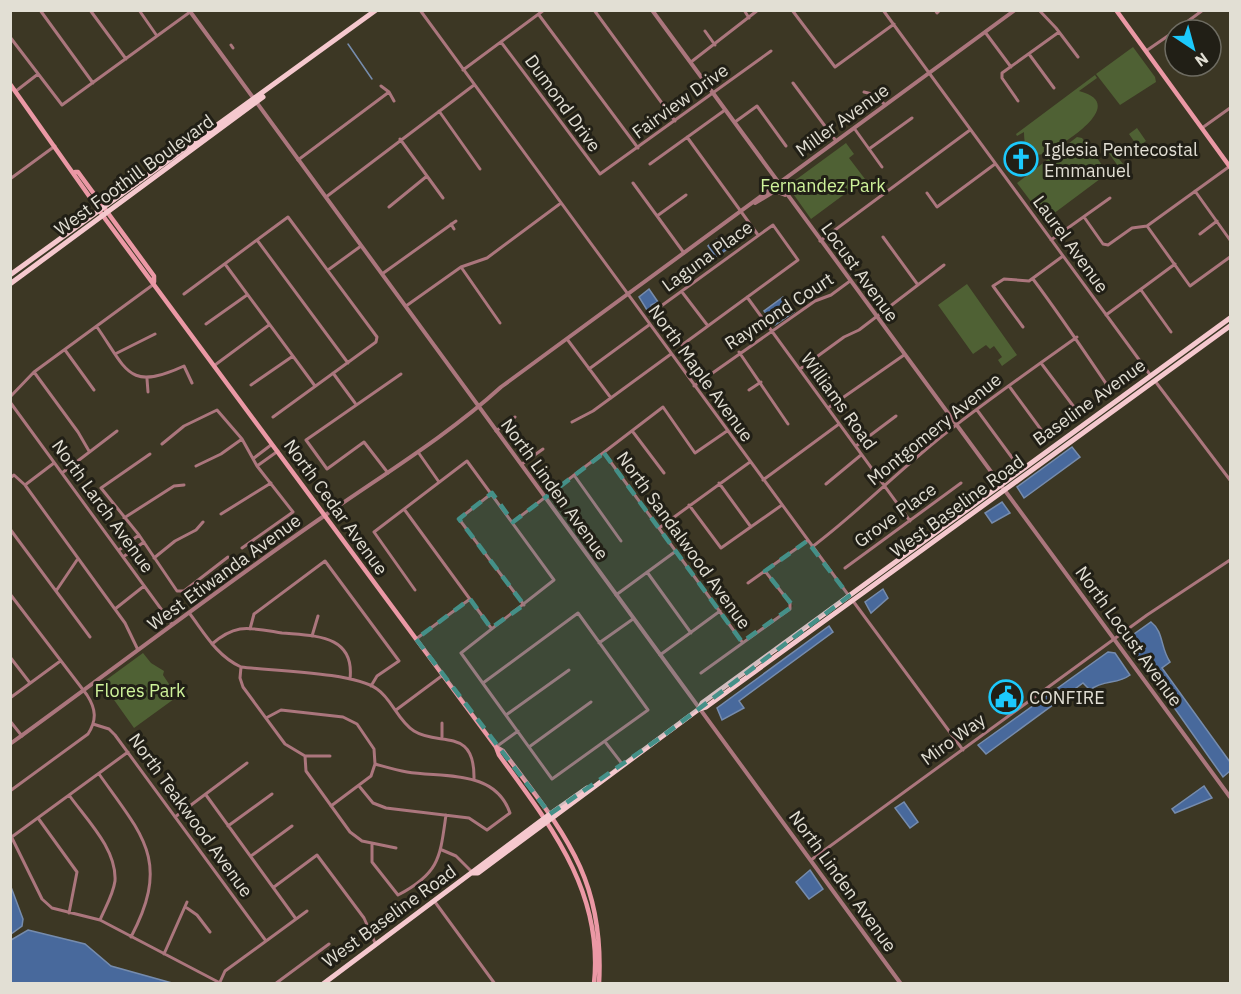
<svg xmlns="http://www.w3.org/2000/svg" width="1241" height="994" viewBox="0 0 1241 994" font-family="'IBM Plex Sans',sans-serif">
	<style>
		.green { fill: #4f6134 }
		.water { fill: #48699c; stroke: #768cad; stroke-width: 1.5 }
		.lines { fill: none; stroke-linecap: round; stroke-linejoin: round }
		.stream { stroke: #768cad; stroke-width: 1.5 }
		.minor { stroke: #ab767d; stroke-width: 3 }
		.tertiary { stroke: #ab767d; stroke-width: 4 }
		.secondary { stroke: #eb98a5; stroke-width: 4.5 }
		.primary { stroke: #f5c8ce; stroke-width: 5 }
		.marked { fill: #449088; fill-opacity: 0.2; stroke: #449088; stroke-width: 4.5; stroke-dasharray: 12 8; stroke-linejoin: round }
		.labels { text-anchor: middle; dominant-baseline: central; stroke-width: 6; stroke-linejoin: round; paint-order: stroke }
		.street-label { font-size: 18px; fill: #e2dfd4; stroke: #211f16 }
		.poi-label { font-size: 18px; fill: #e2dfd4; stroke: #211f16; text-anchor: start }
		.park-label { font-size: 18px; fill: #cff39b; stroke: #211f16 }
	</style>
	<rect width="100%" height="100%" fill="#3c3724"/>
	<path class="green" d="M1133,47L1155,77L1156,82L1120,105L1096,74Z
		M1095,75L1097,78L1079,91C1119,101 1085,128 1069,139C1051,152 1024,170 1024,132L1017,136L1016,134Z
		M1137,128L1146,141L1138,147L1129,134Z
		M1077,137L1082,138L1108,173L1045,220L1017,183Z
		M846,143L854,154L849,158L865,179L811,219L789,188L790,184Z
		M1110,148L1128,170L1123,173L1108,152Z
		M967,284L1017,355L1002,366L998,360L1002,357L994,346L990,349L986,345L973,354L938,305Z
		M143,653L151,663L164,671L163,675L175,693L174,699L134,728L102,683Z"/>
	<path class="water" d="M721,236L729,248L716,257L708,246Z
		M649,289L658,302L651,305L650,315L639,297Z
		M783,297L794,312L775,325L764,311Z
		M1072,447L1080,457L1024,498L1017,487Z
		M1002,502L1010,513L992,523L985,513Z
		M883,589L888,598L871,613L865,602Z
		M1151,622C1164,632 1160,647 1170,662L1162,668L1230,762V771L1223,777L1130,645L1134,634Z
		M829,626L833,632L739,701L744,708L722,720L717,708Z
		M1108,652L1115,653L1130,675C1117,685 1104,679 1090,690L1083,683L986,754L978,745Z
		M1204,786L1212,798L1175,813L1172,809Z
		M904,802L918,822L910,828L895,808Z
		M810,870L823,889L809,899L796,882Z
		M11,887L23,919L22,926L11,934Z
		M28,930L85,944L111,966L172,983H11V940Z"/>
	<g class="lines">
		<path class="stream" d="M348,44L372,79"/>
		<path class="minor" d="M40,10L93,83
			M90,10L126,59
			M139,10L157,36
			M420,10L849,596
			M594,10L675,121
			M744,10L749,18
			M792,10L835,67L894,24
			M883,10L1151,376
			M935,10L937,13L940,10
			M1039,10L1056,28L1078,57
			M539,15L638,148
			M1176,30L1203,10
			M705,31L715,45
			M985,32L1011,67
			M10,37L62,105L190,12
			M501,42L600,174L771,51
			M231,45L233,48
			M1146,51L1175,31
			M1029,54L1054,88
			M691,62L758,10
			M463,70L544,10
			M793,83L836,141
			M381,86L389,92L394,101
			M16,91L38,74
			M864,92L876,95L885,105
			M1018,101L1002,78V73L1059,32
			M439,111L480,169
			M735,122L757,106L786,146
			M854,128L882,167
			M1202,128L1230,108
			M10,129V131
			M687,137L758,235
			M400,139L443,198
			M869,149L912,118
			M298,160L389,92
			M650,164L725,110
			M10,179L55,146
			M633,183L684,253
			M1195,191L1230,240
			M927,193L937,207L995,164
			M326,197L474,85
			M389,207L427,176
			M657,216L686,195
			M1084,217L1103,244L1108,245L1132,228L1147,226L1230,166
			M451,224L454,229
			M1147,226L1190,286L1230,257
			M1200,234L1217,221
			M883,237L918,285
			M257,240L348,363
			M1051,240L1110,198
			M820,241L970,130
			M225,264L315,386
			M461,267L500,323
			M328,270L361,246
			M382,274L456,221
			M1033,279C1060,315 1084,351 1109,388
			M1141,290L1171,332
			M682,292L708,326
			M184,294L288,217L377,337L376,342L273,417
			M747,297L910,521
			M406,306L461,267L487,258L561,203
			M657,309L773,225L798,260L682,345
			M1106,315L1175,264
			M206,324L247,295
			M97,327C127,370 128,392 184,366L192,383
			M1023,327L993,286L1004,279L1029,281L1063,256
			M567,339L611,398
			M65,350L94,390
			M739,352L788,424
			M115,354L155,334
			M1041,363L1077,411
			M215,365L269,325
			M589,369L649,325
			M800,369L844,337L859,330L944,265
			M34,372L78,432L89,451
			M333,373L355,403
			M147,379L148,392
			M1155,381L1230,480
			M251,385L293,356
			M694,386L815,301L831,295L850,281
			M1009,386L1045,435
			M749,390L761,382
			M10,397L34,372L154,284
			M10,402L172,624
			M828,408L904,355
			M977,410L1013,459
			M572,422L593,411L671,354
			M496,431L515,417
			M633,432L664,473
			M162,444L184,426L217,410L242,439L257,466L293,512L242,548
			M856,446L896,416
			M418,452L439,482
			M604,453L742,642
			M150,454L101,488L139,535L177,591H184L228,557
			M254,458L271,445
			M522,464L543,449
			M196,466L221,454L242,439
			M257,466L278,451
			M62,473L117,431
			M388,473L364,442L327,469L306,440L401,374
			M574,475L621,541
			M10,478L14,475L25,485L125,623L138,650
			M763,480L839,424
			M719,483L751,527
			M826,484L861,455
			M25,485L54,463
			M491,494L459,519L524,605
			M689,505L721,548L782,505
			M404,509L491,628
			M221,514L271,483
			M124,518L174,486L184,485
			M513,522L663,407L695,453L727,431
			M659,528L750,462
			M10,529L90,637
			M812,547C861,510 903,466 951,429C992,397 1035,367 1077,337
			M119,550L139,535
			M123,557L144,542
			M154,558L175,541L196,530L203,522
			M845,568L961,483
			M647,572L691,633
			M748,583L807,541
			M415,590L374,532L467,461L554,580L461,653C491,695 522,737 552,779L648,710L578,613L483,683
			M56,591L77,560
			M10,594L87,695C96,709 97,720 88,734L10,791
			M616,595L676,551
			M853,601L963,750
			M115,609L144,586
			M190,614C205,634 217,656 241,667L240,678L243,687L285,744L305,756
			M250,629L254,614L325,561L399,661L377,676L371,686
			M312,636L318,616
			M416,639L470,599
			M599,643L633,619
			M212,644C220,637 229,631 240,629C253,627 269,631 282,633C314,636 355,634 350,679
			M660,655L720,611
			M10,657L30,683
			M241,667C273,671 353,672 377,689C392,699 398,721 414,731C439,747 475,726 474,779
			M701,673L790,609V603L765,571
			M10,698L59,662
			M396,710L443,675
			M506,715L569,670
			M266,718L281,710L343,717L357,724L374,749L375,764L371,776L331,806
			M10,721L22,736
			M93,724L109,729L115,735L266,941
			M442,737V723
			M606,743L623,765
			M496,747L518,731
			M529,747L591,702
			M330,756H305L306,771L350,832L362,841L396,848
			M99,774C143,836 171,861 131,937
			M359,786L373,803L386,808L469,818L487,830L510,813C495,769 444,778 407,772C396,770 386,767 375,764
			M69,795C86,819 117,849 115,881C113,895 105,908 100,920
			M206,795L296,919
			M175,817L247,763
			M38,818L77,872L69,913
			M228,826L272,794
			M10,834L42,899L52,908L100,920L222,984
			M13,836L128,752
			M372,844V862L398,895C440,873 440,857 446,815
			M442,850L456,856L472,872
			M251,856L292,826
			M811,860L1147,615L1230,560
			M274,887L317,855L364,918L376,945
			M435,902L495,984
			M187,908L197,915L210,932
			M164,954L187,902
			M220,982L225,971L307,911
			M275,984L329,944"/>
		<path class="tertiary" d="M189,10L901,984
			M652,10L1230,797
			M755,203L775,191L785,195
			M10,744C115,668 218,589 324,516C384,474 447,436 501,387L1015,10"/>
		<path class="secondary" d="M1116,10L1230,167
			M10,84L106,220L496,747L499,755C550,825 604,892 594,984
			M75,172H78L154,276V282
			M496,747L503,751C563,832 605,877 599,984"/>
		<path class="primary" d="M10,275L376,10
			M10,284L263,97
			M699,709L702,703L1230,318
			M473,873H478L699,709L706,707L1230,326
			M323,984L550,814L587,788L593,787"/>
	</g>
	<path class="marked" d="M604,453L742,642L793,606L765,571L807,541L849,596L660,738L550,814L416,639L470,599L491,628L524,605L459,519L492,493L513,522Z"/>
	<defs>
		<g id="church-ring" transform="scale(1.725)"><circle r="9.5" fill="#211f16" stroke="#1cc9fc" stroke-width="1.5"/><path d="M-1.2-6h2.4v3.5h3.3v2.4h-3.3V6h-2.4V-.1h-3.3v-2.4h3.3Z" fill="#1cc9fc"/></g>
		<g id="civic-ring" transform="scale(1.725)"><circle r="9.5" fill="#211f16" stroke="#1cc9fc" stroke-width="1.5"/><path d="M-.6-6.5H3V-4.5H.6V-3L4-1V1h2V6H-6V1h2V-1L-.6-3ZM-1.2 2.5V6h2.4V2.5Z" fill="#1cc9fc"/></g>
	</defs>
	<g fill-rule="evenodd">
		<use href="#church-ring" x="1021" y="159"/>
		<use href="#civic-ring" x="1006" y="697"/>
	</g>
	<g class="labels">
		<g class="street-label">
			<text transform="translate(680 101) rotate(-36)">Fairview Drive</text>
			<text transform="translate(563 103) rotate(54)">Dumond Drive</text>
			<text transform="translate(842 120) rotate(-36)">Miller Avenue</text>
			<text transform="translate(134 175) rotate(-36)">West Foothill Boulevard</text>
			<text transform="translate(1071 244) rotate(54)">Laurel Avenue</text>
			<text transform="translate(707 256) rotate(-36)">Laguna Place</text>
			<text transform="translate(860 272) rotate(54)">Locust Avenue</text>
			<text transform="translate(779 311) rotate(-33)">Raymond Court</text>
			<text transform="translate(701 373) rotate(54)">North Maple Avenue</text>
			<text transform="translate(839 401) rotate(54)">Williams Road</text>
			<text transform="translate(1089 402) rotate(-36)">Baseline Avenue</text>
			<text transform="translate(934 429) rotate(-39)">Montgomery Avenue</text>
			<text transform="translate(555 489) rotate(54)">North Linden Avenue</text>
			<text transform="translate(103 506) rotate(54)">North Larch Avenue</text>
			<text transform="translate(957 506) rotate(-36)">West Baseline Road</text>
			<text transform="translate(336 507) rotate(54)">North Cedar Avenue</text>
			<text transform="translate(895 515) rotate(-36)">Grove Place</text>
			<text transform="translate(684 540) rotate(54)">North Sandalwood Avenue</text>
			<text transform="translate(224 572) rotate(-36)">West Etiwanda Avenue</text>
			<text transform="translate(1129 636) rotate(54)">North Locust Avenue</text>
			<text transform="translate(953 739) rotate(-36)">Miro Way</text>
			<text transform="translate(191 815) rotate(54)">North Teakwood Avenue</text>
			<text transform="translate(843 881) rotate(54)">North Linden Avenue</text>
			<text transform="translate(389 916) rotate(-36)">West Baseline Road</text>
		</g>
		<g class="poi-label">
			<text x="1044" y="149">Iglesia Pentecostal<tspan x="1044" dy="21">Emmanuel</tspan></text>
			<text x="1029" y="697">CONFIRE</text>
		</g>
		<g class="park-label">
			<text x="823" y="185">Fernandez Park</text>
			<text x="140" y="690">Flores Park</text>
		</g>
	</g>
	<rect width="1241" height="994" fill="none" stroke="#e2dfd4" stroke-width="24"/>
	<g transform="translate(1193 48) rotate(144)"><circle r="28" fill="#211f16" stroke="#6e6c62" stroke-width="1.5"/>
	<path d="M0-4.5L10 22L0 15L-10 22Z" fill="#1cc9fc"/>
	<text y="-9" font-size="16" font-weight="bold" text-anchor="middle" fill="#e2dfd4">N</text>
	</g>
</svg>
